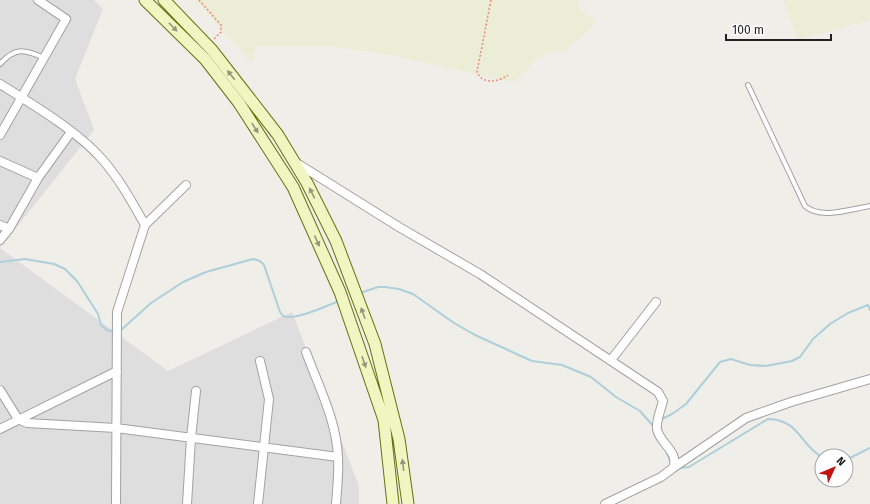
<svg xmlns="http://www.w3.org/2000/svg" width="870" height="504" viewBox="0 0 870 504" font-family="'Fira Sans',sans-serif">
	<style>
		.residential { fill: #dfdede }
		.farmland { fill: #ebedd6 }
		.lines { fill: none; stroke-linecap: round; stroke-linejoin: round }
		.stream { stroke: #adcfda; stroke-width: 2 }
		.service-casing { stroke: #a2a2a2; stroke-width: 6 }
		.minor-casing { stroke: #a2a2a2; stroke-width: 10 }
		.secondary-casing { stroke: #65710f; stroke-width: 13 }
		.path { stroke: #ee897b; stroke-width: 1.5; stroke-dasharray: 2 2; stroke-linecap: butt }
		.service { stroke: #fff; stroke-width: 4 }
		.minor { stroke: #fff; stroke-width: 8 }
		.secondary { stroke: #f1f5c2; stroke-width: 11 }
		.oneway { fill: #93967a }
	</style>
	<rect width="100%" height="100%" fill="#f0eee8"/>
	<path class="residential" d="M0,0H94L103,9L75,79L94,130L0,248L168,371L292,312L359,486V504H0Z"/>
	<path class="farmland" d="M195,0H577L579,9L596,22L579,39L562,52L553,50L533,62L523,72L516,83L387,54L326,46H256L252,63Z
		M783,0H870V20L798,40Z"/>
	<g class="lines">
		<path class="stream" d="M0,262L25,259L54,264L65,269L77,281L98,314L101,325L107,330L115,332
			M360,293L378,287H385L399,289L413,294L454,323L475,335L532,361L562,365L591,377L616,397L640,411L654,427
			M120,331L151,303L183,282L206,272L253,259L260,261L264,265L280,312L283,316C295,321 326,306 339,301
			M660,420L672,414L686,404L720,362L731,359L750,365L766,366L792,361L800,357L813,339L830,324L848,313L868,305L870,310
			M666,451L671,463
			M846,460L870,448
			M678,468L689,467L768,419C800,420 799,444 822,457"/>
		<g class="service-casing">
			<path id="service" d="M0,64C15,47 25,49 44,58
				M748,85L805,206C821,220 851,209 870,206"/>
		</g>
		<g class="minor-casing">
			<path id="minor" d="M0,84C32,104 77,131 101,158C119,178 132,202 145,225
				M0,135L66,19L38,0
				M0,161L38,178
				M295,162L399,227L480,274L658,392L663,401C661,409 656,420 657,429C659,443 680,452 673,468L661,477L605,504
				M0,225L9,229
				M0,240L9,229L38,178L71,132
				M306,352C318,385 337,421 338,458C339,473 337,489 336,504
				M611,360L656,302
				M0,390L18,419L27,423L116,428L338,457
				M0,429L117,371
				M673,468L746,418L791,402L870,379
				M116,504L117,312L145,225L186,185
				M187,504L191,438L196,391
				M258,504L269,399L260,361"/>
		</g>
		<g class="secondary-casing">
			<path id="secondary" d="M145,0L205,59L239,103L293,187L340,292L384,420L393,504
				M164,0L212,50L278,135L307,183L336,241L375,344L399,439L408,504"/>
		</g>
		<path class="path" d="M199,0L221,25V32L213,40
			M491,0L477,72C482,85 499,82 508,75"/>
		<use href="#service" class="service"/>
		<use href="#minor" class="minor"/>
		<use href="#secondary" class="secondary"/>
	</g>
	<defs><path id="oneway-solid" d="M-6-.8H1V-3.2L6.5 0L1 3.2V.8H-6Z"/></defs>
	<g class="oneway">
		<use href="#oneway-solid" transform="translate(173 27) rotate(46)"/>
		<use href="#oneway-solid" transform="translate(231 75) rotate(-128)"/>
		<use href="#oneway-solid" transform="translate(255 128) rotate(57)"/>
		<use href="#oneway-solid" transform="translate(312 193) rotate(-117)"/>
		<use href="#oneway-solid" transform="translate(317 241) rotate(66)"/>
		<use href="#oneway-solid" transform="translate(363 313) rotate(-110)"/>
		<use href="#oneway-solid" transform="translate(364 362) rotate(71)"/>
		<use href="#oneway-solid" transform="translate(403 465) rotate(-97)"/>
	</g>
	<g transform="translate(834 468) rotate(46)"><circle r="19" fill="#ffffff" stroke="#a6a6a6"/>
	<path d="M0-3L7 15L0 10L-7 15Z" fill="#c01412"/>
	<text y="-6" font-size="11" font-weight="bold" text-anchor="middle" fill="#212121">N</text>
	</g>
	<path d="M726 34v6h105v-6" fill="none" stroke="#212121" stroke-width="2"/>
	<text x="732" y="34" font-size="12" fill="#212121" stroke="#ffffff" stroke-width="3" paint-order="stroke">100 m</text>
</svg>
